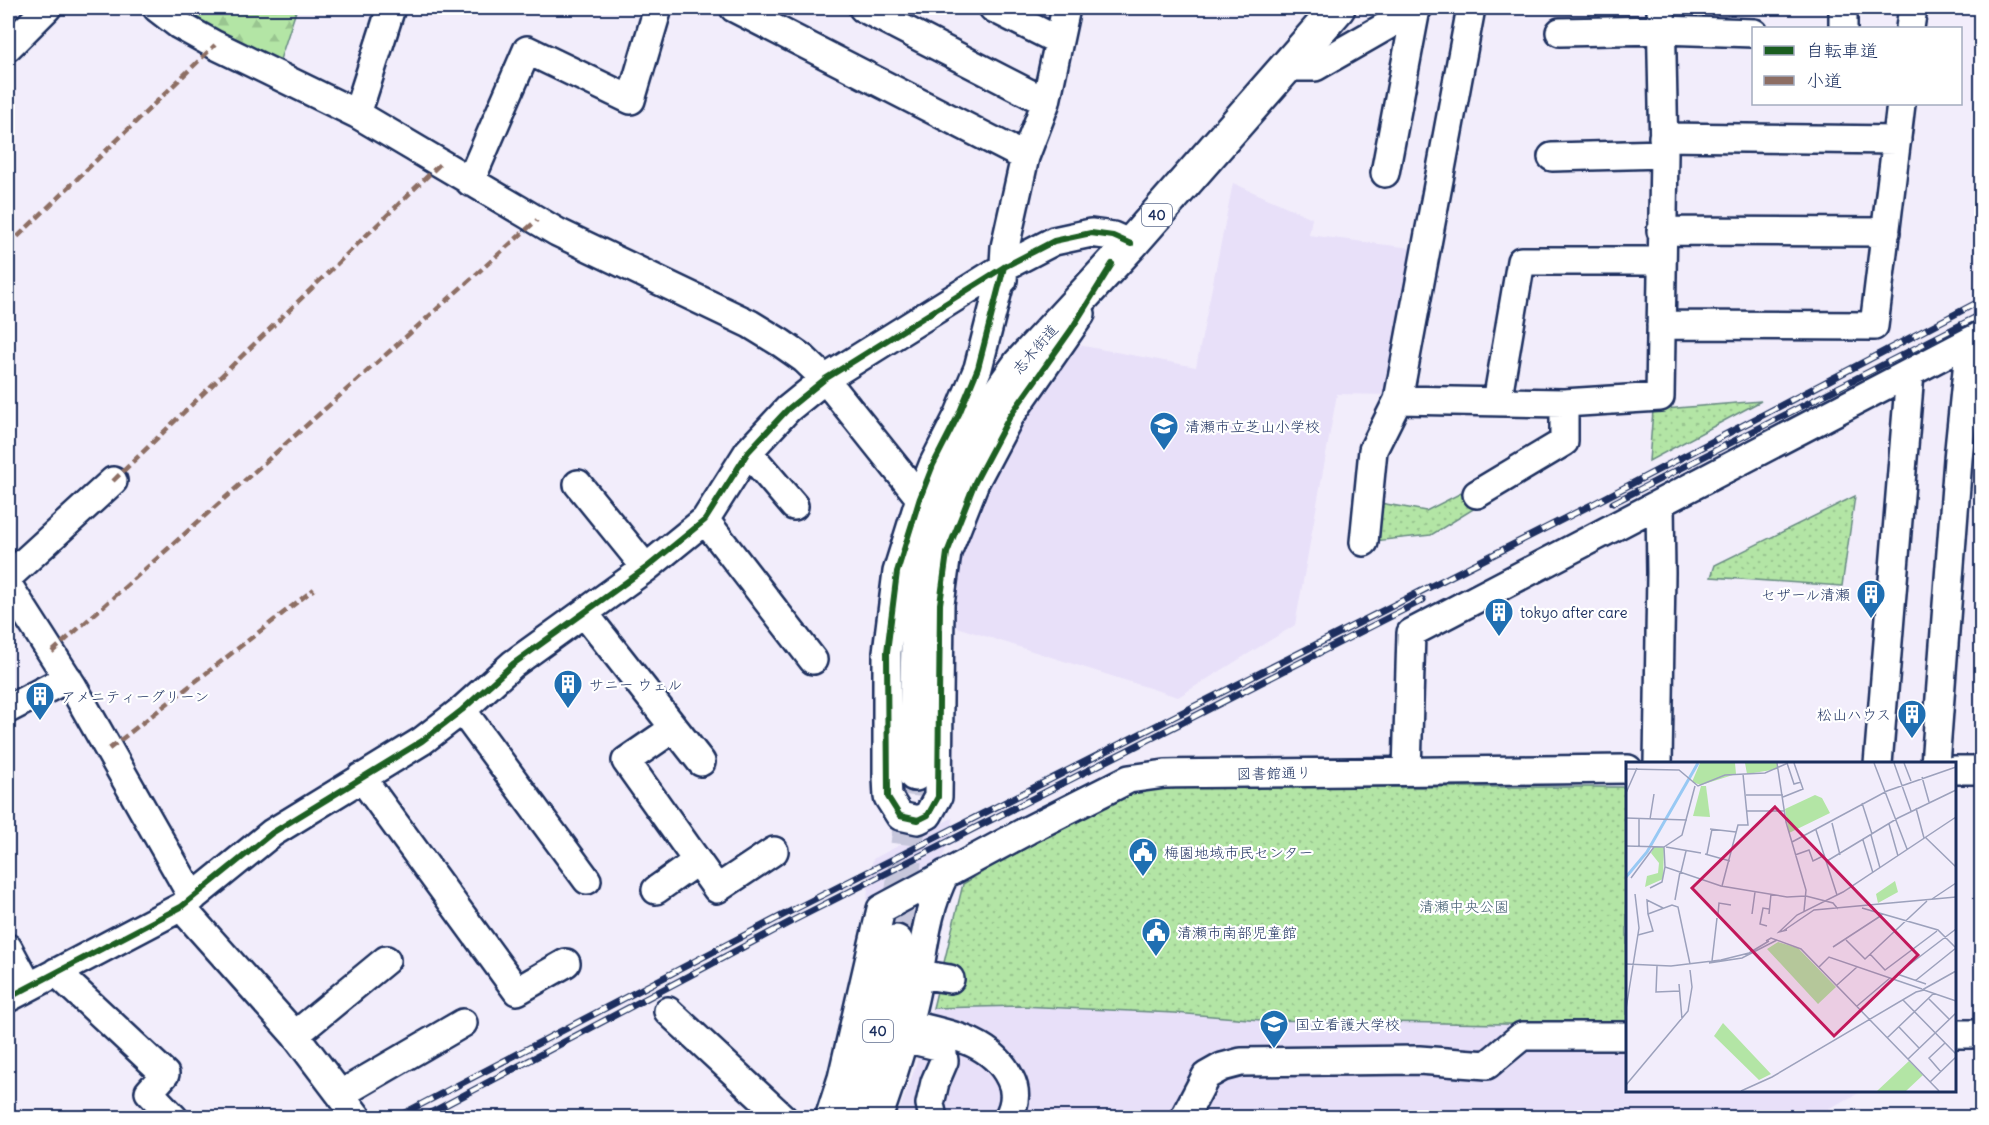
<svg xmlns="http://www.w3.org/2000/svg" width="1989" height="1125" viewBox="0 0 1989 1125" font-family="Delius,'Klee One',sans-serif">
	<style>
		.built { fill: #e8e0f9 }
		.grass { fill: url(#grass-dots); stroke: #678a82; stroke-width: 1.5 }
		.forest { fill: url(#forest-firs); stroke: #678a82; stroke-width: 1.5 }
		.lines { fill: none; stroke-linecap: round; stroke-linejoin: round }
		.major-tunnel { stroke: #c7c7dc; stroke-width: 33; stroke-dasharray: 33 16; stroke-linecap: butt }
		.minor-casing { stroke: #1b2f5e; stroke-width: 32 }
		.major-casing { stroke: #1b2f5e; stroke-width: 38 }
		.minor { stroke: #fff; stroke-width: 27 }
		.major { stroke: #fff; stroke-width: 33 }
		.rail-casing { stroke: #1b2f5e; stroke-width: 7 }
		.rail { stroke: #fff; stroke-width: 4.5; stroke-dasharray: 14; stroke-linecap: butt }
		.quiet { stroke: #8d6e63; stroke-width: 4.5; stroke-dasharray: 9 4.5; stroke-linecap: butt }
		.cycleway-casing { stroke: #fff; stroke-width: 10 }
		.cycleway { stroke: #1b5e20; stroke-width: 6 }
		.labels { text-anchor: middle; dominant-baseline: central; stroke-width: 4.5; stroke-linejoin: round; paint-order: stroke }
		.shield { fill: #fff; stroke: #5f6d8e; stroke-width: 1.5 }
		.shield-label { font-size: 14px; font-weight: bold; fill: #1b2f5e }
		.street-label { font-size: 15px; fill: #1b2f5e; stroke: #fff }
		.poi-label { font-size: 15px; fill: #1b2f5e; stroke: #fff; text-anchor: start }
		.park-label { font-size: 15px; fill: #415c70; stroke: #fff }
		.inset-river { fill: none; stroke: #98c9f4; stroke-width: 3 }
		.inset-road { fill: none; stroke: #9ca1bc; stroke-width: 1.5 }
		.view { fill: #c2185b; fill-opacity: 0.15; stroke: #c2185b; stroke-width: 3 }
		.inset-edge { fill: none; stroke: #1b2f5e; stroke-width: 3 }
	</style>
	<defs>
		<pattern id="grass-dots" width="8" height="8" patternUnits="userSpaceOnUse" patternTransform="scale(1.5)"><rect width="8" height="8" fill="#b3e5a5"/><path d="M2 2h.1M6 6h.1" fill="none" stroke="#99c590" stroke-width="1.8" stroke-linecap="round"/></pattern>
		<pattern id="forest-firs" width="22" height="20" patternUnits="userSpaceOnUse" patternTransform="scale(1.5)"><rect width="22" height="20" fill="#b3e5a5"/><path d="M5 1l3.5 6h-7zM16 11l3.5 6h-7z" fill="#99c590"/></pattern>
	</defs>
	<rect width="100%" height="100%" fill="#f2edfb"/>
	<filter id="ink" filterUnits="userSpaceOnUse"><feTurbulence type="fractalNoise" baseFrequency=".0167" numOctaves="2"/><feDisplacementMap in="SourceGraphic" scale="12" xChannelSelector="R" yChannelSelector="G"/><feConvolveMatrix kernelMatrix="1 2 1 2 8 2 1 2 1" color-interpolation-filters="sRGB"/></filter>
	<g filter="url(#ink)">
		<path class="built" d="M1233,183L1312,218L1309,235L1419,249L1393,395L1337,394L1295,625L1178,697L950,625L956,556L1019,416L1078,345L1196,367Z
			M952,818L953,829L940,864L867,905L868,883L873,859Z
			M1020,1006L1175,1013L1261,1020L1627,1026L1628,1090L1863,1091L1810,1118H896L913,1074L933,1008Z"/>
		<path class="grass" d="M1761,401L1649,461L1653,410Z
			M1473,487L1480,505L1431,535L1364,542L1368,501L1426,511Z
			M1855,496L1842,586L1711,577L1715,565Z
			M1131,787H1627V1026L1261,1020L1175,1013L1020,1006L933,1008L963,884L1035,839Z"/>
		<path class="forest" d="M158,8H297L275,75Z"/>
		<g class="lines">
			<path class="major-tunnel" d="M896,942L915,774"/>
			<g class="minor-casing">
				<path id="minor" d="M157,8L179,25L215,45L357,114L557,232L750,324L781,343L804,359L825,379L920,498
					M734,8L1025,157
					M863,8L1046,102
					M993,8L1059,41
					M1843,28V8
					M1910,28L1913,8
					M1560,32L1661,30L1754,33
					M8,47L47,8
					M1288,67H1315L1418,8
					M357,114L391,8
					M1663,137L1897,140
					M1552,157L1664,154
					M1385,173L1416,9
					M470,182L527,50L631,100L658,8
					M1661,231L1886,232
					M1004,267L978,368L959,414L933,465L920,498L897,572L887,652V777L888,797L900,816L918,820L928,815L938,797L940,604L947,553L975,482L1010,416L1081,314
					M1003,280L1005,247L1025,157L1046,102L1066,8
					M1661,325L1874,326L1901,104
					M1398,400L1564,403L1660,397L1664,154L1661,8
					M1497,402L1521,261H1662
					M748,452L794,506
					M578,484L646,568
					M1477,494L1564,442V403
					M705,520L813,660
					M1364,542L1373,450L1398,400L1471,8
					M8,577L113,481
					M8,585L72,685L193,898
					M584,613L701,762
					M8,709L68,678
					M462,710L587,880
					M674,728L626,761L717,889L774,851
					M1658,764L1661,573L1660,504
					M1878,764L1910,373
					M1935,764L1958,459L1970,341
					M1954,770H1982
					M1407,771L1411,633L1982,335
					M361,777L517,991L566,963
					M656,890L697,861
					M181,907L295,1035L358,1118
					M8,948L29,987
					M56,972L165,1074L149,1092L174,1118
					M919,974L950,979
					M8,998L181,907L272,833L422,741L462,710L513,664L646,568L705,520L748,452L788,409L825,379L1004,267L1054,241L1091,233L1113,236L1131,244
					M668,1011L783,1118
					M907,1024C946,1034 991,1039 1010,1078C1017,1091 1015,1105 1008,1118
					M1954,1034H1982
					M295,1035L386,960
					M912,1040L942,1047L944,1061L935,1082L930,1104L933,1118
					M341,1094L463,1023
					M829,1118L842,1078L881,909L1028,830L1129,779L1165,774C1319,772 1473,772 1628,769
					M878,1118C892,1079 905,1039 914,999C924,955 924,915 945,874
					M1184,1118L1206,1076L1222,1067L1241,1062L1419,1060L1487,1065L1522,1036H1628"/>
			</g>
			<g class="major-casing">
				<path id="major" d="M915,774L919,596L933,534L954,477L978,422L1020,364L1131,244L1338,8
					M853,1118L882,1016L896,942"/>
			</g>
			<use href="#minor" class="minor"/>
			<use href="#major" class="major"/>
			<g class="rail-casing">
				<path id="rail" d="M1613,503L1982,314
					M395,1118L789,912L1595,503L1982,300
					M421,1118L794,920L1423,600"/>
			</g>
			<use href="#rail" class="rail"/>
			<path class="quiet" d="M8,246L215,45
				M113,481L440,164
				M52,652L537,220
				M109,749L314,589"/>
			<g class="cycleway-casing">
				<path id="cycleway" d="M1004,267L978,368L959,414L933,465L920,498L897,572L887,652L888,797L900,816L918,820L928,815L938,797L940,604L947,553L975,482L1010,416L1071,330L1112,264
					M8,998L181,907L272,833L422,741L462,710L513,664L646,568L705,520L748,452L788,409L825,379L1004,267L1054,241L1091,233L1113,236L1131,244"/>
			</g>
			<use href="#cycleway" class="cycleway"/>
		</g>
	</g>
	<defs>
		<g id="school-pin" transform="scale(1.5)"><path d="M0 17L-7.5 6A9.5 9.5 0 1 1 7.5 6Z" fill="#1f6fb2" stroke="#fff"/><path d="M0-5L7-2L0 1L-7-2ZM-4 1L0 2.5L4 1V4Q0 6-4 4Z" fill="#fff"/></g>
		<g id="building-pin" transform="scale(1.5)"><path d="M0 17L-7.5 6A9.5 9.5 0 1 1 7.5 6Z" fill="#1f6fb2" stroke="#fff"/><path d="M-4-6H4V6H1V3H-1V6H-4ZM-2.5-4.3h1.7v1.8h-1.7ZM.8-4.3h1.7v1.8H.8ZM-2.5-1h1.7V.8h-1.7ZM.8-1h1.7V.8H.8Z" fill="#fff"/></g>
		<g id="civic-pin" transform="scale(1.5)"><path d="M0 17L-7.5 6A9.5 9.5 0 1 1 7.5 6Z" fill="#1f6fb2" stroke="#fff"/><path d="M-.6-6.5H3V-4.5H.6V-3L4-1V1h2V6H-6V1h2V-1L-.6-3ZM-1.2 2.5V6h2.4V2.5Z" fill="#fff"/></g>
		<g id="university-pin" transform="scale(1.5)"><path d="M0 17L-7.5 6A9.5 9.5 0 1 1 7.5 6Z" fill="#1f6fb2" stroke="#fff"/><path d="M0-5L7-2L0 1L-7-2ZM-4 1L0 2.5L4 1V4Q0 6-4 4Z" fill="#fff"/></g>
	</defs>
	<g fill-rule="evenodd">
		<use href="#school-pin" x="1164" y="426"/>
		<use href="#building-pin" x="1871" y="594"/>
		<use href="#building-pin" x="1499" y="612"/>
		<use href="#building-pin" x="568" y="684"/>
		<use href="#building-pin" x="40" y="696"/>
		<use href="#building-pin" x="1912" y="714"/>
		<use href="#civic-pin" x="1143" y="852"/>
		<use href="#civic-pin" x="1156" y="932"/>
		<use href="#university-pin" x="1274" y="1024"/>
	</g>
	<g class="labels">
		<g class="shield">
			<rect x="1142" y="204" width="30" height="22" rx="4.5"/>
			<rect x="863" y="1020" width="30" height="22" rx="4.5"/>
		</g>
		<g class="shield-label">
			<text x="1157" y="215">40</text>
			<text x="878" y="1031">40</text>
		</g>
		<g class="street-label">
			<text transform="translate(1035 349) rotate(-49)">志木街道</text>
			<text transform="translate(1274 773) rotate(-1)">図書館通り</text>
		</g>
		<g class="poi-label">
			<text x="1185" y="426">清瀬市立芝山小学校</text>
			<text x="1850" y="594" text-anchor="end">セザール清瀬</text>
			<text x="1520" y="612">tokyo after care</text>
			<text x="589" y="684">サニー ウェル</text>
			<text x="61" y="696">アメニティーグリーン</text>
			<text x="1891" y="714" text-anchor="end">松山ハウス</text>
			<text x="1164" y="852">梅園地域市民センター</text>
			<text x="1177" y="932">清瀬市南部児童館</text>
			<text x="1295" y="1024">国立看護大学校</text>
		</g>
		<g class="park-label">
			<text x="1464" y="906">清瀬中央公園</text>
		</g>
	</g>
	<g transform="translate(1626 762)">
		<rect width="330" height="330" fill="#f2edfb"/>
		<path d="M28,85H38L37,117L19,125L21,114L32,111L33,101L25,91ZM152,180L172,186L210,225L192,242L141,187Z" fill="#b3e5a5"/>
		<path d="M74,1H109L110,12L75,23L66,20ZM119,1H151L152,7L121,12ZM189,33L196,36L204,51L163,71L159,47ZM269,119L272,130L252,141L250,132ZM97,261L145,312L133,318L88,274ZM283,299L297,313L280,329H251Z" fill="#b3e5a5"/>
		<path d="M75,24H80L84,55L67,54Z" fill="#b3e5a5"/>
		<path class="inset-river" d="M0,115L21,90L72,1"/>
		<path class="inset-road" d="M151,1L160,60L180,128L178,149M161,1L168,22L175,20M248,1L281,87M268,1L285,49M278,1L285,19M0,7L53,8L72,24L99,13L139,11L162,1M296,15L303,40M0,31L11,6M120,33H157M157,35L177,27L168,1M236,41L246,72M290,46L298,76M121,49H159M0,56L61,58M24,57L28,32M206,61L214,93M263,62L272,94M84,67L110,70M190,68L211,133M245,73L254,106M299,75L330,105M237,78L247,111M166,80L261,29L330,5M0,84L38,85L39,105L95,124L161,135L180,134L207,141L212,147M13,85V57M38,85L56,73L69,24M40,85L75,91M79,92L104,99M81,92L86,67M169,93L183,88L187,99L199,93M201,99L272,56L330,28M55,110L60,89M5,116L28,85M96,124L112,63H122L117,12M24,126L36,120L39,105M306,137L330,121M49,138L54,110M236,146L312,168L330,186M22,152L21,138L37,146M92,152L93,141L105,143M126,152L129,130M143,152L145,132M141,164L134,162L137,146L143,147M161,168L153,170L171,153L217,130L330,55M157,169L188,148L330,135M12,173L27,169L22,152L46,143L52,145L64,202M220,178L239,197L301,139M140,179L145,176L175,187L313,329M207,185L256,153M244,192L259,208L311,169M86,199L91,156M83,201L116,196L151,178M0,202L45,204L95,198L123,191L143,179M31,204L30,230L54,229M193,205L203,195L296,227M271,212L330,167M271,212L300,222M289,219L330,186M53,222L56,257M211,223L231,205M296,228L330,209M303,237L323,257M277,238L330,292M231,244L264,216M0,247L13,166L9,132M273,265L293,286M261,276L308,231M282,297L330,251M315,310L303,296L319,281M304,320L330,295M0,323L62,249L66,225L64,208M115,329L146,315L290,230L298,228L330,239"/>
		<path class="view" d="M149,45L292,193L208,274L66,126Z"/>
		<rect width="330" height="330" class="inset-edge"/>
	</g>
	<rect width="1989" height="1125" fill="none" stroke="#fff" stroke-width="30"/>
	<rect x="15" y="15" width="1959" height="1095" fill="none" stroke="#1b2f5e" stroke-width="2" filter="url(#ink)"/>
	<rect x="1752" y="27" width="210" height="78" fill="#ffffff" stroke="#a4acbf" stroke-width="1.5"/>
	<rect x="1764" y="46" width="30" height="9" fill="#1b5e20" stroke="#a4acbf" stroke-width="1.5"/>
	<text x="1806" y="57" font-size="18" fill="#1b2f5e">自転車道</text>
	<rect x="1764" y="76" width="30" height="9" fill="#8d6e63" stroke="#a4acbf" stroke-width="1.5"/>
	<text x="1806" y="87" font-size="18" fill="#1b2f5e">小道</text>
</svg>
